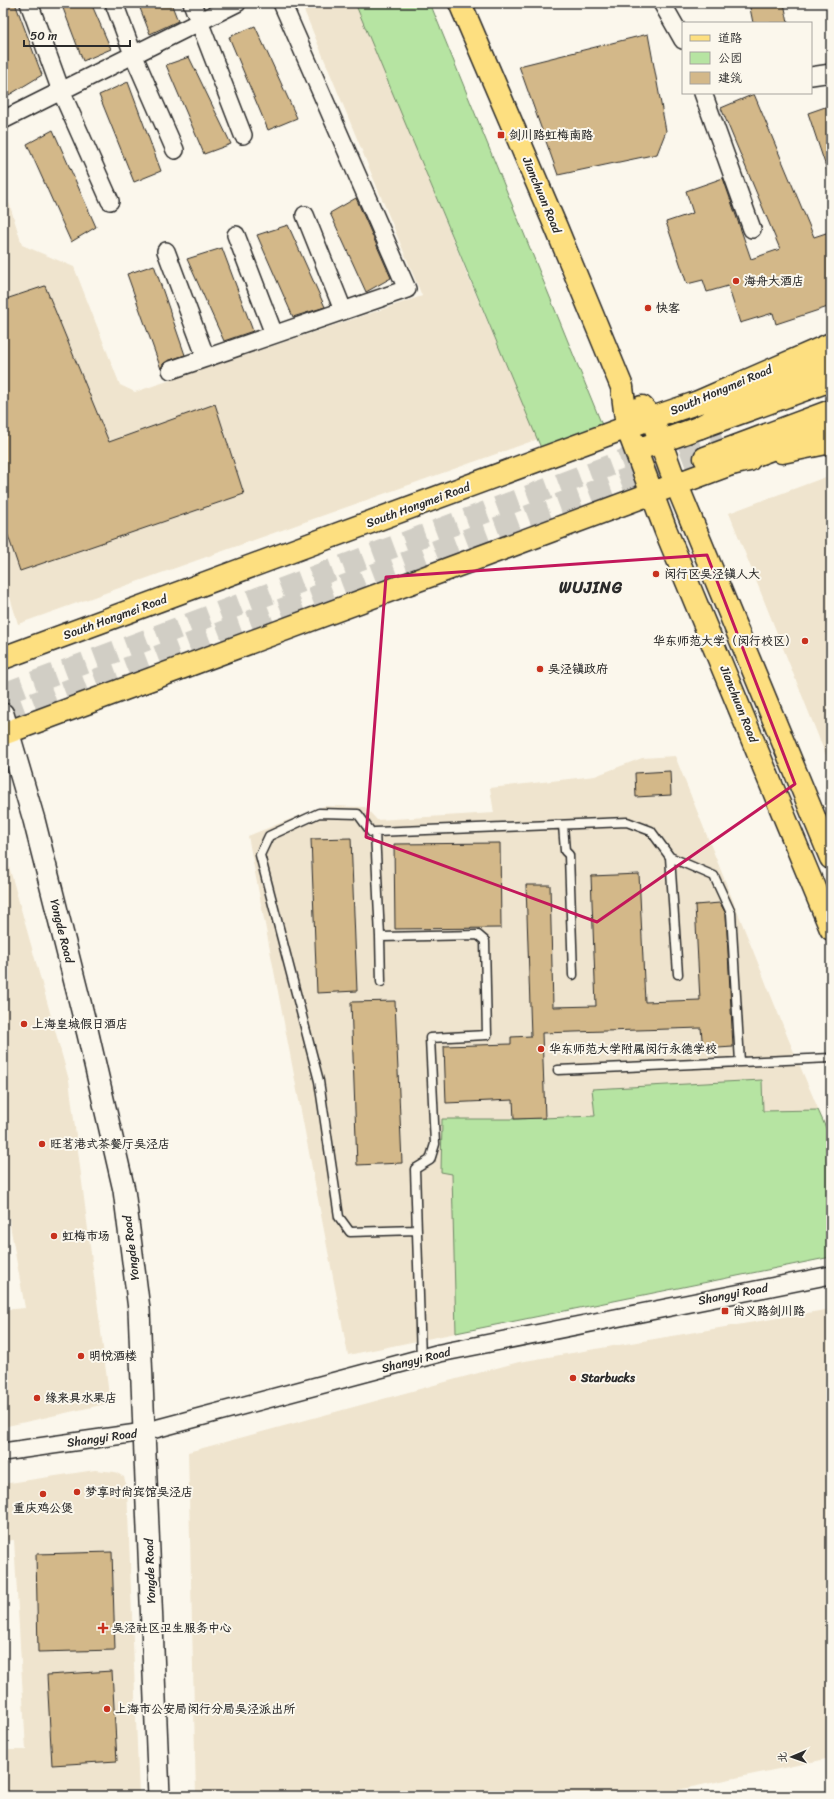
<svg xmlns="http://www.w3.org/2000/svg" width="834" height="1799" viewBox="0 0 834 1799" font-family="Sriracha,'LXGW WenKai TC',sans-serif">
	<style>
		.built { fill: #efe4ce }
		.green { fill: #b6e4a2; stroke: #708866 }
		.building { fill: #d3b889; stroke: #2b2b2b }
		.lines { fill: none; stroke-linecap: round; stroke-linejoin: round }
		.trunk-tunnel { stroke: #d1cec5; stroke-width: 22; stroke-dasharray: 22 11; stroke-linecap: butt }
		.service-casing { stroke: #2b2b2b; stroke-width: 11 }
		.minor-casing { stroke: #2b2b2b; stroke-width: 20 }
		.tertiary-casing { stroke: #2b2b2b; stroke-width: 24 }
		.primary-casing { stroke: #2b2b2b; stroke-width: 25 }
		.trunk-casing { stroke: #2b2b2b; stroke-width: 25 }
		.service { stroke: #fbf7ec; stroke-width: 8 }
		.minor { stroke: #fbf7ec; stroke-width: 17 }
		.tertiary { stroke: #fbf7ec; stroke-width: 21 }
		.primary { stroke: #fddf80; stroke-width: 22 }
		.trunk { stroke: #fddf80; stroke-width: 22 }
		.marked { fill: none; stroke: #c2185b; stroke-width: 3; stroke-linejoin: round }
		.poi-dot { fill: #c8321e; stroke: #fbf7ec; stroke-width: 1.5 }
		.labels { text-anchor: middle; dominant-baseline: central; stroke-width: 4; stroke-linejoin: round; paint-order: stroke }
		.poi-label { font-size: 12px; font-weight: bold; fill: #2b2b2b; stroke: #fbf7ec; text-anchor: start }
		.street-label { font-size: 12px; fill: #2b2b2b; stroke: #fbf7ec }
		.district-label { font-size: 16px; font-weight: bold; letter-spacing: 1px; fill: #2b2b2b; stroke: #fbf7ec }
	</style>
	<rect width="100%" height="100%" fill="#fbf7ec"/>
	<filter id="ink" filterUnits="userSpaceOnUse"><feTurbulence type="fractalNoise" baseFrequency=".025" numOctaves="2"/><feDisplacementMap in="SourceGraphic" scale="8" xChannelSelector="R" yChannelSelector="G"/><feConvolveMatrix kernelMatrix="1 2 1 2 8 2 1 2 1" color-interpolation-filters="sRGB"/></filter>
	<g filter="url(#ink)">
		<path class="built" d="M301,3H357L468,276L538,439L18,624L3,574V183L22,245L74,267L120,385L135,392L422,296Z
			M831,475V768L729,513Z
			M675,756L788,1038L831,1139V1257L348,1355L248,836L324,806L365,807L377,820L494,813L490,788L595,776L642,758Z
			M3,845L69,1080L110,1403L3,1427V1310L25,1308L3,1186Z
			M831,1309V1758L649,1796H196L188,1452L519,1362Z
			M95,1470L115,1472L124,1477L127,1487L139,1796H3V1750H26L14,1540L3,1541V1484Z"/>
		<path class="green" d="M355,3H430L602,425L541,448Z
			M762,1080L763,1111L818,1110L831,1139V1257L456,1333L452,1174L441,1172L442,1119H514L595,1116L592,1089Z"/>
		<path class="building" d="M3,3H15L42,75L9,95L3,71Z
			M61,3H91L111,49L83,61Z
			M138,3H171L178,21L150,34Z
			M749,3H784L788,23H753Z
			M255,26L297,118L268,130L229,37Z
			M648,34L666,131L657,154L558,175L519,66Z
			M189,57L231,144L204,154L166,65Z
			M128,82L161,171L134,182L99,95Z
			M754,94L814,237L829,232L831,239V306L776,324L773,313L740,323L728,286L707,292L703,280L687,284L666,222L693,213L686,191L723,178L751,259L780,249L721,108Z
			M831,105V176H829L808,113Z
			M53,130L96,227L71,242L27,144Z
			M356,198L391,278L366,292L330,213Z
			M288,225L325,307L293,317L257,235Z
			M222,248L253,331L224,341L187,259Z
			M154,265L185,355L167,361L163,364L161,369L127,274Z
			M45,286L109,442L215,404L244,494L20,571L3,521V300Z
			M670,771L671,795L636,797L635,773Z
			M351,838L357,991L317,993L311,839Z
			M500,843L501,928L395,929L394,844Z
			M639,874L645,1002L700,1000L695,905L720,903L726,914L733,1047L703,1049L701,1028L542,1033L545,1118L514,1119L513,1100L446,1103L444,1046L511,1044V1037L531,1036L526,885H550L553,1007L596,1006L591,876Z
			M395,1001L402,1163L357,1165L351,1002Z
			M112,1552L115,1650L38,1652L36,1554Z
			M112,1671L117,1761L52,1765L47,1675Z"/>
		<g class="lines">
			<path class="trunk-tunnel" d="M3,694L656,448
				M3,715L724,442"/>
			<g class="service-casing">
				<path id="service" d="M563,825L565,851L569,855L573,975
					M371,832L358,814L319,813L269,836L260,855L319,1081L339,1217L350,1232L417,1230
					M670,857L678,974
					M380,937L381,982
					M558,1070L831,1058
					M421,1359L415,1169L430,1160L435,1144L430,1038L487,1035L485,941L478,935L380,937L375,832L627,822L651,831L670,857L714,876L731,913L740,1062"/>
			</g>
			<g class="minor-casing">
				<path id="minor" d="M29,3L61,91L110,201
					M114,3L133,54L175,150
					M192,3L243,135
					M662,3L683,40
					M811,76L831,73
					M703,93L752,229
					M3,120L237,3
					M305,215L343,310
					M236,235L274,334
					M166,251L206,358
					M171,370L407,289L282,3
					M3,1452L144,1432L440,1353L831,1275"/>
			</g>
			<g class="tertiary-casing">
				<path id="tertiary" d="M3,714L34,820L88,1034L124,1190L139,1309L159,1796"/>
			</g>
			<g class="primary-casing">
				<path id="primary" d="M460,3L556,227L622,387L627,427L666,531L831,929
					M642,407L652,418L671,471L831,858
					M648,446L831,380
					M782,452L831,442
					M705,458L831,411
					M3,658L652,418L696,403L831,344
					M3,734L731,464L749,460"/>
			</g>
			<g class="trunk-casing">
				<path id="trunk" d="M696,403L770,383L831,360
					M700,427L758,395
					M731,464L831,427"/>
			</g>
			<use href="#service" class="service"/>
			<use href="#minor" class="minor"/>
			<use href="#tertiary" class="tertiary"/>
			<use href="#primary" class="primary"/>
			<use href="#trunk" class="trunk"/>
		</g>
	</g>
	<path class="marked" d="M707,555L795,784L597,922L366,837L386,577Z"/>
	<g class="poi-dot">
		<rect x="497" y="131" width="8" height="8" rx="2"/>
		<circle cx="736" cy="281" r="4"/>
		<circle cx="648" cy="308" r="4"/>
		<circle cx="656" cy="574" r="4"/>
		<circle cx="805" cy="641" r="4"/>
		<circle cx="540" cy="669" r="4"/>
		<circle cx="24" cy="1024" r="4"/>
		<circle cx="541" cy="1049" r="4"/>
		<circle cx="42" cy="1144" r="4"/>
		<circle cx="54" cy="1236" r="4"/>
		<rect x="721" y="1307" width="8" height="8" rx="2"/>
		<circle cx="81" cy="1356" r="4"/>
		<circle cx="573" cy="1378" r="4"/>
		<circle cx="37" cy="1398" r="4"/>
		<circle cx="77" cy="1492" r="4"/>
		<circle cx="43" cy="1494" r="4"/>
		<path d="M101 1622h4v4h4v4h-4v4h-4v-4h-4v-4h4z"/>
		<circle cx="107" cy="1709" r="4"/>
	</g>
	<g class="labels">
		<g class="poi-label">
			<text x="509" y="135">剑川路虹梅南路</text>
			<text x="744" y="281">海舟大酒店</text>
			<text x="656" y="308">快客</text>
			<text x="664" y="574">闵行区吴泾镇人大</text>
			<text x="797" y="641" text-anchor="end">华东师范大学（闵行校区）</text>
			<text x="548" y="669">吴泾镇政府</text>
			<text x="32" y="1024">上海皇城假日酒店</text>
			<text x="549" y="1049">华东师范大学附属闵行永德学校</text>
			<text x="50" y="1144">旺茗港式茶餐厅吴泾店</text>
			<text x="62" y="1236">虹梅市场</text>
			<text x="733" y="1311">尚义路剑川路</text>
			<text x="89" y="1356">明悦酒楼</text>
			<text x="581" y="1378">Starbucks</text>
			<text x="45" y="1398">缘来具水果店</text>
			<text x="85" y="1492">梦享时尚宾馆吴泾店</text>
			<text x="43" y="1508" text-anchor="middle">重庆鸡公煲</text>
			<text x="112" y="1628">吴泾社区卫生服务中心</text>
			<text x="115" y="1709">上海市公安局闵行分局吴泾派出所</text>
		</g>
		<g class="street-label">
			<text transform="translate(542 195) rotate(67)">Jianchuan Road</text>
			<text transform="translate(721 390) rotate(-23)">South Hongmei Road</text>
			<text transform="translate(418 505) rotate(-20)">South Hongmei Road</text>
			<text transform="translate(115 617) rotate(-20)">South Hongmei Road</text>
			<text transform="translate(739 704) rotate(68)">Jianchuan Road</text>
			<text transform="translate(62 931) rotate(76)">Yongde Road</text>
			<text transform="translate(131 1248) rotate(-97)">Yongde Road</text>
			<text transform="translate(733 1294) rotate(-11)">Shangyi Road</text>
			<text transform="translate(416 1360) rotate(-14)">Shangyi Road</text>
			<text transform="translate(102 1438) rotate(-8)">Shangyi Road</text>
			<text transform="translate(150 1571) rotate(-92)">Yongde Road</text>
		</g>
		<g class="district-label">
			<text x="591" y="587">WUJING</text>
		</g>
	</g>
	<rect width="834" height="1799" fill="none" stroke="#fbf7ec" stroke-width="16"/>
	<rect x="8" y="8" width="818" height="1783" fill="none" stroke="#2b2b2b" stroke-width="1.5" filter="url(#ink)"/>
	<rect x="682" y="22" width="130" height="72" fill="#fbf7ec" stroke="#a8a59f"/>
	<rect x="690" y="35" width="20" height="6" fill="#fddf80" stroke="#a8a59f"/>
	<text x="718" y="42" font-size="12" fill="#2b2b2b">道路</text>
	<rect x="690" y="52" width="20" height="12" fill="#b6e4a2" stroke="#a8a59f"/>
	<text x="718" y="62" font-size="12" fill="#2b2b2b">公园</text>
	<rect x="690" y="72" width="20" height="12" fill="#d3b889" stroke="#a8a59f"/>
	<text x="718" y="82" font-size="12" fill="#2b2b2b">建筑</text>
	<g transform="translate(792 1757) rotate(268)" stroke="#fbf7ec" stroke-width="3" paint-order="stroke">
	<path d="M0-3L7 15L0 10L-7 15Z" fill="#2b2b2b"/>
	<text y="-6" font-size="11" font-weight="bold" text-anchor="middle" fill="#2b2b2b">北</text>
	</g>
	<path d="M24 40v6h106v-6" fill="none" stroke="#2b2b2b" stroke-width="2"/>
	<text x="30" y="40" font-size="12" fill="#2b2b2b" stroke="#fbf7ec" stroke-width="3" paint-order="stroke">50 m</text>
</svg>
